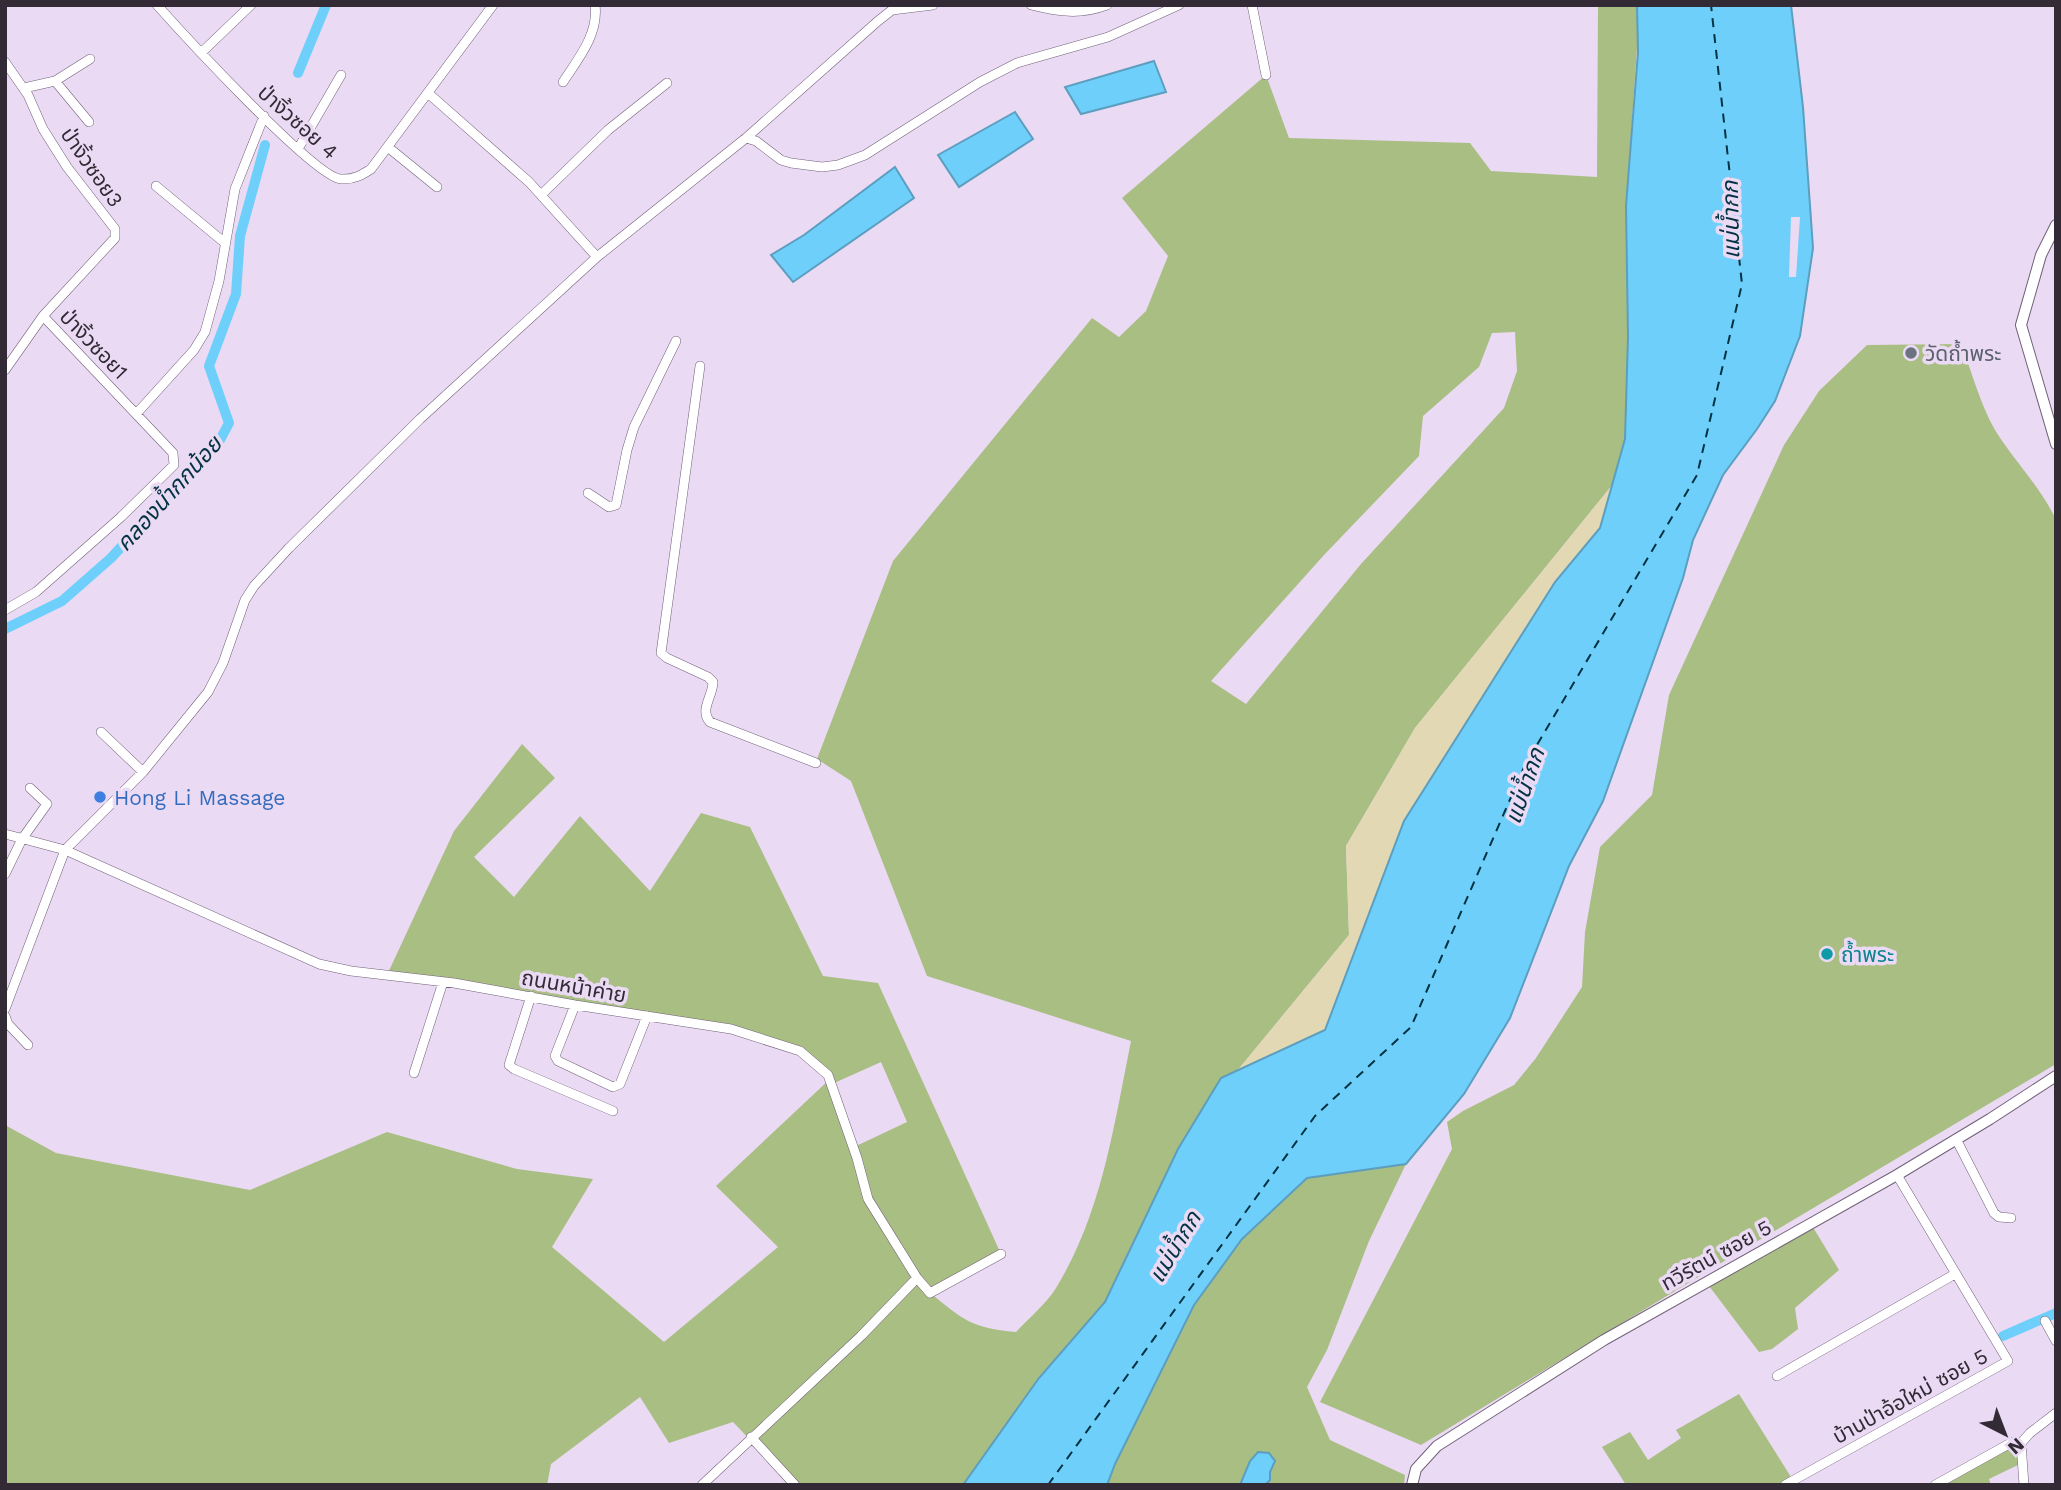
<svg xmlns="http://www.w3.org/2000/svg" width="2061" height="1490" viewBox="0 0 2061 1490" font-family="'Work Sans','Noto Sans Thai',sans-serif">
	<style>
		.green { fill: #a9be82; fill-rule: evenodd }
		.sand { fill: #e2d8b3 }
		.water { fill: #6ed0fa; stroke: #5c9ebf; stroke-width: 2 }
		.pier { fill: #ebdaf4 }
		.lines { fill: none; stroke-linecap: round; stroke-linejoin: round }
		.canal { stroke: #6ed0fa; stroke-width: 10 }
		.ferry { stroke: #033243; stroke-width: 2; stroke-dasharray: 9 7; stroke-linecap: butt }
		.minor-casing { stroke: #706177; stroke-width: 10 }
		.tertiary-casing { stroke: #706177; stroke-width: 12 }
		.minor { stroke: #fff; stroke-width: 9 }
		.tertiary { stroke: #fff; stroke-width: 10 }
		.worship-dot { fill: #6b7280; stroke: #ebdaf4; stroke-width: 2.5 }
		.shop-dot { fill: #3f7fe0; stroke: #ebdaf4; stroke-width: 2.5 }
		.culture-dot { fill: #0f9aa8; stroke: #ebdaf4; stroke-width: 2.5 }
		.labels { text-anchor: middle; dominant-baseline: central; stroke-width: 7; stroke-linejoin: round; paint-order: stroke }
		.street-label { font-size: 21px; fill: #322b35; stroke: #ebdaf4 }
		.worship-label { font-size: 21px; fill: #5b616d; stroke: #ebdaf4; text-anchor: start }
		.shop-label { font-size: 21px; fill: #366cbe; stroke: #ebdaf4; text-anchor: start }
		.culture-label { font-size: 21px; fill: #0d838f; stroke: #ebdaf4; text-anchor: start }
		.water-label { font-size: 23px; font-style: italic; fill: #033243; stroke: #ebdaf4 }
	</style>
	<rect width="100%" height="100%" fill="#ebdaf4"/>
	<path class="green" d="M1598,5H1640L1626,206L1628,336L1626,439L1613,484L1415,728L1346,846L1349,935L1237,1071L1221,1078L1178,1149L1105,1302L1039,1378L964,1485H793L733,1422L669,1443L640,1397L551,1464L547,1485H5V1125L56,1153L250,1190L387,1132L517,1169L593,1179L552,1247L664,1342L778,1247L716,1186L830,1079L800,1051L770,1041L647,1016L387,975L454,831L522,744L555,778L474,857L514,897L580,816L650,891L701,813L750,827L823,976L878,983L1001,1254L930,1293C964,1320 971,1328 1016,1332C1029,1318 1046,1304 1056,1288C1102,1213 1114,1125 1131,1041L927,976L851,781L817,759L893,561L1092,318L1119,337L1146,311L1168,256L1122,198L1266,75L1289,138L1470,143L1491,171L1597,177ZM1515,332L1517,371L1504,408L1361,564L1246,704L1211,681L1324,555L1419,456L1423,416L1479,367L1492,333ZM881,1062L907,1122L854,1147L832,1084Z
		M1961,344C1972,372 1980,404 1995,430C2014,461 2041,487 2056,520V1064L1741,1251L1421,1445L1320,1402L1452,1149L1447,1122L1463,1111L1514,1085L1536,1058L1582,987L1585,932L1600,847L1652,795L1669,695L1784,445L1819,391L1867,345Z
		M1406,1164L1369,1241L1327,1350L1307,1387L1330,1440L1405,1475L1404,1485H1107L1115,1464L1194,1305L1242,1239L1307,1178Z
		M1811,1224L1839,1270L1795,1308L1798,1329L1772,1349L1759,1352L1706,1282Z
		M1739,1394L1791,1477L1778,1485H1626L1602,1447L1630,1432L1648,1460L1681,1438L1676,1430Z
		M2017,1442L2022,1463L1989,1479L1991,1485H1935Z"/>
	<path class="sand" d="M1613,484L1600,528L1555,582L1404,821L1325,1030L1237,1071L1349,935L1346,846L1415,728Z"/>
	<path class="water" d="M1637,5H1791L1803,107L1813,248L1800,336L1775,401L1757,429L1723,475L1693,540L1683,578L1603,801L1569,866L1510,1018L1464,1094L1406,1164L1307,1178L1242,1239L1194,1305L1115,1464L1107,1485H963L1039,1378L1105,1302L1178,1149L1221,1078L1325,1030L1404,821L1555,582L1600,528L1625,439L1628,336L1626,206L1638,52Z
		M1154,61L1166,92L1081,114L1065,87Z
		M1015,112L1033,139L959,187L938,155Z
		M895,167L914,198L793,282L771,255L804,235Z
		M1258,1452L1269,1453L1275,1461L1270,1472V1480L1265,1485H1240L1250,1461Z"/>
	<path class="pier" d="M1791,217H1800L1796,277H1789Z"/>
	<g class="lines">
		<path class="canal" d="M298,73L326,5
			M5,629L62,601L111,558L220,440L229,423L209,366L236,294L240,236L265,145
			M2003,1336L2056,1313"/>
		<path class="ferry" d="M1048,1485L1315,1116L1411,1027L1525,765L1697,475L1742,284L1711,5"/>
		<g class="minor-casing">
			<path id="minor" d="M157,5C182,33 315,178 341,179C353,180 362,175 371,169L493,5
				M1031,5C1059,12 1080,15 1107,5
				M1252,5L1266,75
				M201,53L251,5
				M5,62L28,95L43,129L67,167L115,229V238L43,316
				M55,81L89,122
				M563,82C578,59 599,34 595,5
				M24,88L55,81L90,59
				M429,94L529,182L597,257
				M746,138L756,141L781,160L791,163L822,167L838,165L865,155L980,82L1017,63L1108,37L1179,5
				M389,148L437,187
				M298,149L341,75
				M156,186L225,243
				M541,195L608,130L667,83
				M700,366L661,653L667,658L708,677L713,682C713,696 699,710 710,722L816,763
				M5,370L43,316L173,453L174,465L121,517L36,592L5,610
				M137,413L194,350L205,332L219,281L235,189L264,116
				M588,493L609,507L616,505L627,450L634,427L676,341
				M101,732L143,772
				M5,834L65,850L319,964L351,971L454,983L575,1005L731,1029L800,1051L828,1075L857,1158L868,1199L917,1278L930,1293L1001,1254
				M5,874L22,839L47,804L30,788
				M531,996L509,1065L514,1069L613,1111
				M575,1005L555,1056L558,1061L613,1087L620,1084L647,1016
				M5,1009L65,850L143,772L208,692L223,663L245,600L254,586L289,548L420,419L597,257L746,138L878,21L892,10L933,5
				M5,1016L8,1024L28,1045
				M414,1073L443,982
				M1956,1139L1994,1213L1999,1217L2011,1218
				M2045,1321L2056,1341
				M1777,1376L1955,1274
				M751,1437L795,1485
				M2021,1443L2024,1485
				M702,1485L861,1336L917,1278
				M1785,1485L2008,1361L1897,1175
				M1935,1485L2007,1445L2014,1442L2021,1443L2030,1433L2056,1413"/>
		</g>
		<g class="tertiary-casing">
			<path id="tertiary" d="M2056,225L2041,255L2021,325L2056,444
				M1412,1485L1416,1469L1437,1446L1604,1340L1897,1175L1990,1119L2056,1076"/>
		</g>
		<use href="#minor" class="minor"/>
		<use href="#tertiary" class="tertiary"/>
	</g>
	<circle class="worship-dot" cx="1911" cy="353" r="7"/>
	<circle class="shop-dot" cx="100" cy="797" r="7"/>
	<circle class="culture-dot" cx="1827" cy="954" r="7"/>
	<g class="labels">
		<g class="street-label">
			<text transform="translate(298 122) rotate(42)">ป่างิ้วซอย 4</text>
			<text transform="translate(92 167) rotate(55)">ป่างิ้วซอย3</text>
			<text transform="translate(94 344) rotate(46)">ป่างิ้วซอย1</text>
			<text transform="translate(574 986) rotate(10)">ถนนหน้าค่าย</text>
			<text transform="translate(1716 1255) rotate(-29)">ทวีรัตน์ ซอย 5</text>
			<text transform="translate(1910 1396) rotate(-29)">บ้านป่าอ้อใหม่ ซอย 5</text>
		</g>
		<g class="worship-label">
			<text x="1925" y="353">วัดถ้ำพระ</text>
		</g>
		<g class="shop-label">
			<text x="114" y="797">Hong Li Massage</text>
		</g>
		<g class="culture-label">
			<text x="1841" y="954">ถ้ำพระ</text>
		</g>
		<g class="water-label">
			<text transform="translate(1731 220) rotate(-91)">แม่น้ำกก</text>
			<text transform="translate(169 494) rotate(-48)">คลองน้ำกกน้อย</text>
			<text transform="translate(1525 786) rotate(-71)">แม่น้ำกก</text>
			<text transform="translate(1175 1247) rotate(-59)">แม่น้ำกก</text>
		</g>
	</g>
	<rect width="2061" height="1490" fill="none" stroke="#322b35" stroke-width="14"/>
	<g transform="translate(2005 1434) rotate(138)" stroke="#ebdaf4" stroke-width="5" paint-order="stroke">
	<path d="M0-5L12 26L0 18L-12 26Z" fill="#322b35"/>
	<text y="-10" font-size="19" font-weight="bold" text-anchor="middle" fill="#322b35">N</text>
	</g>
</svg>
